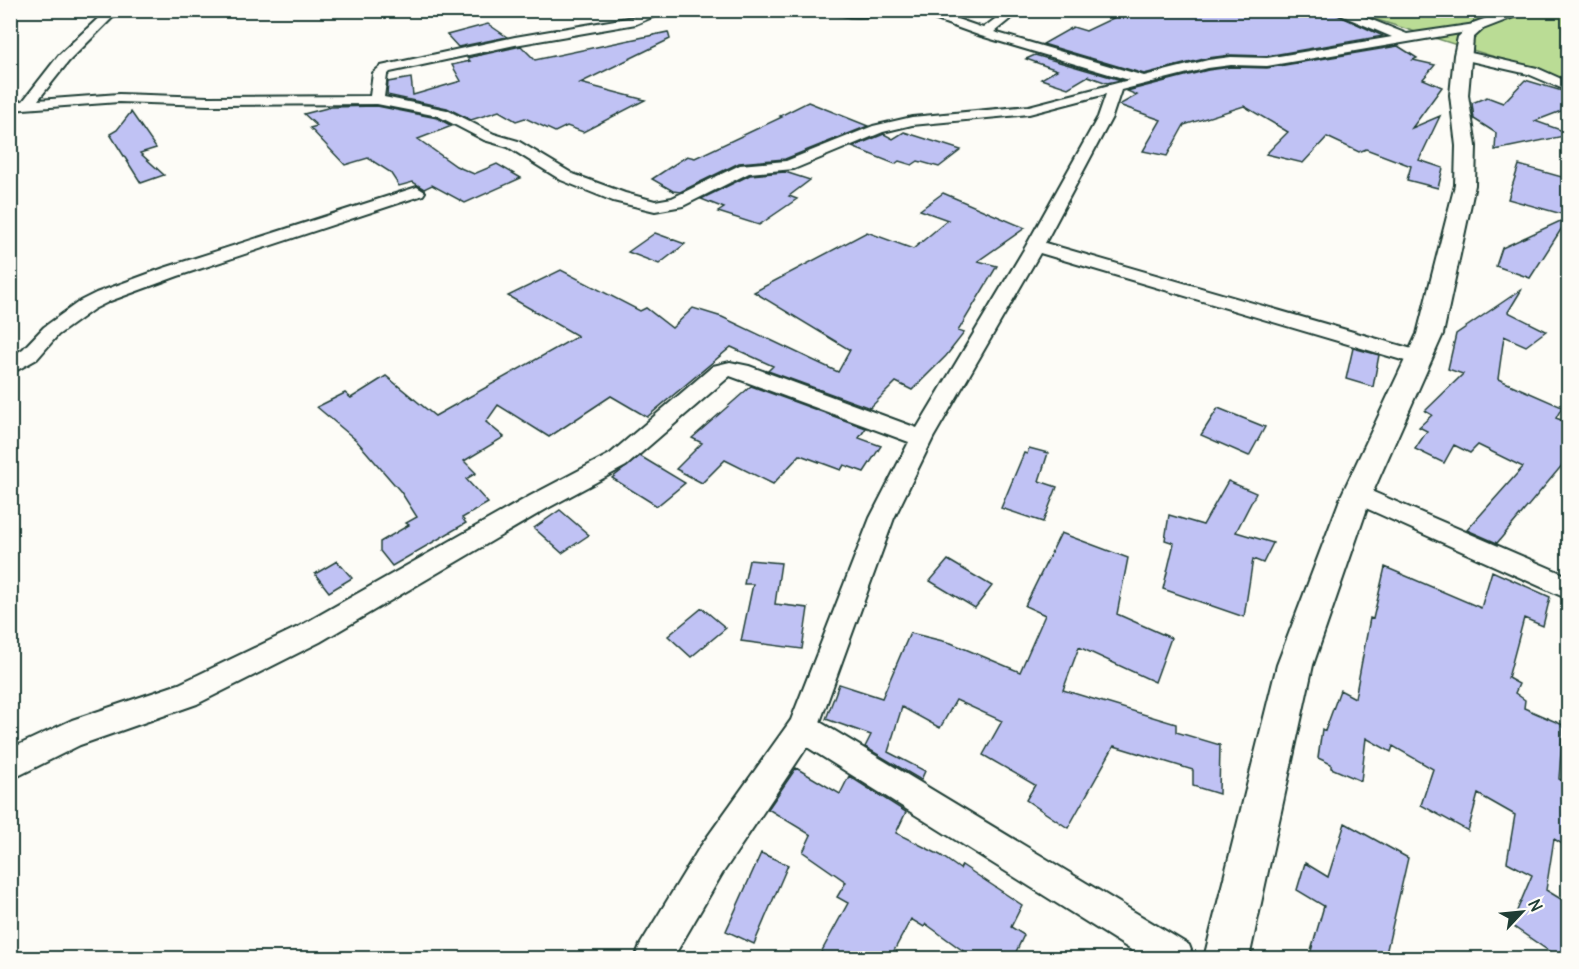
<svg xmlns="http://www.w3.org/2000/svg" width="1579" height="969" viewBox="0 0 1579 969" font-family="Delius,sans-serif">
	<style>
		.green { fill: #badc95; stroke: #6c8c64; stroke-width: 1.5 }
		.building { fill: #c0c2f4; stroke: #1f3d34; stroke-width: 1.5 }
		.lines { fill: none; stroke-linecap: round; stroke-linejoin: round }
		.minor-casing { stroke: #1f3d34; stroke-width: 4 }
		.tertiary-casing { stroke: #1f3d34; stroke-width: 4 }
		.minor { fill: #fdfcf7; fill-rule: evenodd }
		.tertiary { fill: #fdfcf7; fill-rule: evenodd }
	</style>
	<rect width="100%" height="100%" fill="#fdfcf7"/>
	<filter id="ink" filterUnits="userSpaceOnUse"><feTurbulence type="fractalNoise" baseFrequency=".0167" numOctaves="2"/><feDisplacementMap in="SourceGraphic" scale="12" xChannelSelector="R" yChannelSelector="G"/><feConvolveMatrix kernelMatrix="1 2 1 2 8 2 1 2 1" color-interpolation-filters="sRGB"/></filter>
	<g filter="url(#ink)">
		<path class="green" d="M1349,11H1568V80Z"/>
		<path class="building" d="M1130,10H1327L1383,36L1267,56L1231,55L1208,58L1144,74L1043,44L1073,27L1086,31Z
			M488,24L507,37L458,47L447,35Z
			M668,32L670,39L580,83L645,100L583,132L567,126L555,132L525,118L516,121L499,111L471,120L447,108L387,95L388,82L411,78L413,95L461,81L452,65L470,61L467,58L521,46L535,60Z
			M1398,46L1417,58L1413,60L1435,65L1423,79L1442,87L1412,128L1440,116L1419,160L1443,168L1438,188L1407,180L1411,166L1366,149L1359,152L1327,137L1303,163L1266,154L1288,132L1244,106L1184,125L1167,156L1143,151L1161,120L1119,105L1137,95L1127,91L1208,70L1231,67L1267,68Z
			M1035,55L1121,80L1107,83L1088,76L1068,88L1041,79L1057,70L1026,59Z
			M1525,80L1569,93V108L1535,121L1569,133V135L1495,150L1496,133L1474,119L1472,103L1487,97L1503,103Z
			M808,102L868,126L785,159L739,163L680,192L673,191L652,179L687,156L695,158L782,117L780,116Z
			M377,106L437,118L452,126L418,139L456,166L474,174L497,164L521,178L465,203L432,185L424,189L413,182L399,186L390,172L368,158L345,165L310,128L317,126L304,114L331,107Z
			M131,112L156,148L140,153L164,175L141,183L110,134L117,130Z
			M904,132L961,150L939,167L918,161L912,165L899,161L895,164L852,147L884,134L893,139Z
			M1519,165L1569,179V216L1508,199Z
			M785,172L810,180L789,196L797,199L759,225L718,212L724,208L701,199L750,175Z
			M943,193L1025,228L978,261L997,266L958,331L964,333L946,356L912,390L896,382L870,408L768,371L773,366L731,347L647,417L611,396L549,437L498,405L486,422L504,437L464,461L476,473L466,479L488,503L462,518L466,523L392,566L380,551V542L409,525L406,523L417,517L401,492L356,440L317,407L345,393L351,398L386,376L435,416L578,336L508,296L561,270L640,311L646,308L672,328L693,308L722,317L838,372L850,350L754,292L867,232L913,249L948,220L920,210Z
			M1569,217L1530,278L1496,266L1502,248Z
			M655,233L685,244L659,264L628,252Z
			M1522,289L1508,312L1546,331L1526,346L1504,336L1498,379L1562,407L1556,418L1569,423V457L1497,543L1467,530L1523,467L1478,445L1470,453L1454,445L1444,463L1415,449L1427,431L1419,427L1432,415L1425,411L1463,374L1448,369L1456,334Z
			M1353,348L1379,355L1373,387L1346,379Z
			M751,386L866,428L859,438L881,446L864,472L844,465L841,470L800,455L773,484L725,460L702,483L676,469L702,443L692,438Z
			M1218,408L1265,427L1249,456L1201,435Z
			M1029,448L1048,453L1039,481L1057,487L1043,522L1001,508L1024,453L1027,454Z
			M640,456L685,483L657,506L612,478Z
			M1228,481L1256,493L1236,532L1273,543L1263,563L1253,559L1244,617L1163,589L1174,543L1165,540L1169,515L1203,525Z
			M560,510L589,535L562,553L534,528Z
			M1061,533L1128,558L1117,614L1171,638L1155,682L1079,647L1063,690L1176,724V732L1220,745L1219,794L1193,786V770L1114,746L1068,828L1026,800L1035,785L983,755L1002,721L956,700L940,728L902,707L888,752L925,771L921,780L865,747L871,735L826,719L839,684L882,698L910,633L951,643L1020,672L1045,615L1025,606Z
			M749,560L781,563L775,604L808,608L802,649L741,641L753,584H744Z
			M948,560L992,586L975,608L930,581Z
			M337,561L352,578L329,592L315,574Z
			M1385,567L1481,608L1492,571L1550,597L1543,626L1524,618L1508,678L1519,684L1515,693L1525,700L1524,708L1563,725L1559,779L1569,783V848L1554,839L1546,890L1569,904V958H1559L1511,925L1532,875L1507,862L1515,815L1478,794L1468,831L1421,805L1433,769L1393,746L1391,752L1366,738L1361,781L1331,768V764L1318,758L1322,729L1325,731L1340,690L1355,698L1370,618L1373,619Z
			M702,608L726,628L691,657L668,636Z
			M796,768L840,794L849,776L906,812L896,833L940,855L960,869L962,865L1022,905L1011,927L1024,935L1013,958H973L926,924L924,927L911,919L890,958H818L848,903L837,897L846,882L803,852L811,835L768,809Z
			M1345,823L1408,858L1385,958H1309L1324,906L1297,890L1305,863L1328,877Z
			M761,853L788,865L754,944L726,931Z"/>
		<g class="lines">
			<g class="minor-casing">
				<path id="minor" d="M107,10H120L69,61L38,100L119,94L208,97L370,96L373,73L381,66L515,37L633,17L651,10H669L636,24L515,45L390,72L387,75L384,97L447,110L494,134L518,141L573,174L625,193L655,201L672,198L740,165L786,161L873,126L912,117L1029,106L1129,80L981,36L909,10H931L983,28L1007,10H1021L994,32L1144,76L1208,60L1231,57L1267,58L1392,37L1329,10H1347L1407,34L1482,23V29L1478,30L1267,66L1231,65L1208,68L1121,90L1112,117L1045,243L1426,353L1429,358L1426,363L1419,365L1412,363L1040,253L933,438L894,518L820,722L1189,945L1194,958H1144L807,747L722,874L673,958H635L640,945L698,850L791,720L870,518L909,442L730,376L626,466L548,508L320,642L197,704L80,745L10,780V749L72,720L179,684L300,626L530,496L610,454L713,366L730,362L749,366L917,428L1026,246L1098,117L1106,94L1029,114L912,125L883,132L794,169L749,173L683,206L655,211L613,201L561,180L508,147L484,140L438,116L377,104L208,105L119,102L10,110V102L23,101L59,55Z
					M830,10H887C874,19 843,19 830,10Z
					M1462,51L1537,68L1568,82V91L1528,74L1457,58L1456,55L1457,52Z
					M417,187L425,192L423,195L178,276L110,301L94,309L58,335L37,359L10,374V357L23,349L44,327L80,301L96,293L164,268Z
					M1357,485L1568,576V599L1348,500L1345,494L1348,488Z"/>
			</g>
			<g class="tertiary-casing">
				<path id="tertiary" d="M1509,10H1532L1483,29L1473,38L1468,95L1476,146L1475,185L1443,334L1372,494L1313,665L1249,958H1204L1277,665L1342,494L1417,334L1455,185L1456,146L1450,95L1454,55L1458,37L1473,23Z"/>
			</g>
			<use href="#minor" class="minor"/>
			<use href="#tertiary" class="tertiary"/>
		</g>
	</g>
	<rect width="1579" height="969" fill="none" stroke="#fdfcf7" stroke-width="36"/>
	<rect x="18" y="18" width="1543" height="933" fill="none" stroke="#1f3d34" stroke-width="2" filter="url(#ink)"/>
	<g transform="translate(1522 912) rotate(64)" stroke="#fdfcf7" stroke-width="4.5" paint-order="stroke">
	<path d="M0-4.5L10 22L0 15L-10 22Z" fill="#1f3d34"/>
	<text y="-9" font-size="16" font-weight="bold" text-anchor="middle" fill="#1f3d34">N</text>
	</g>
</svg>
